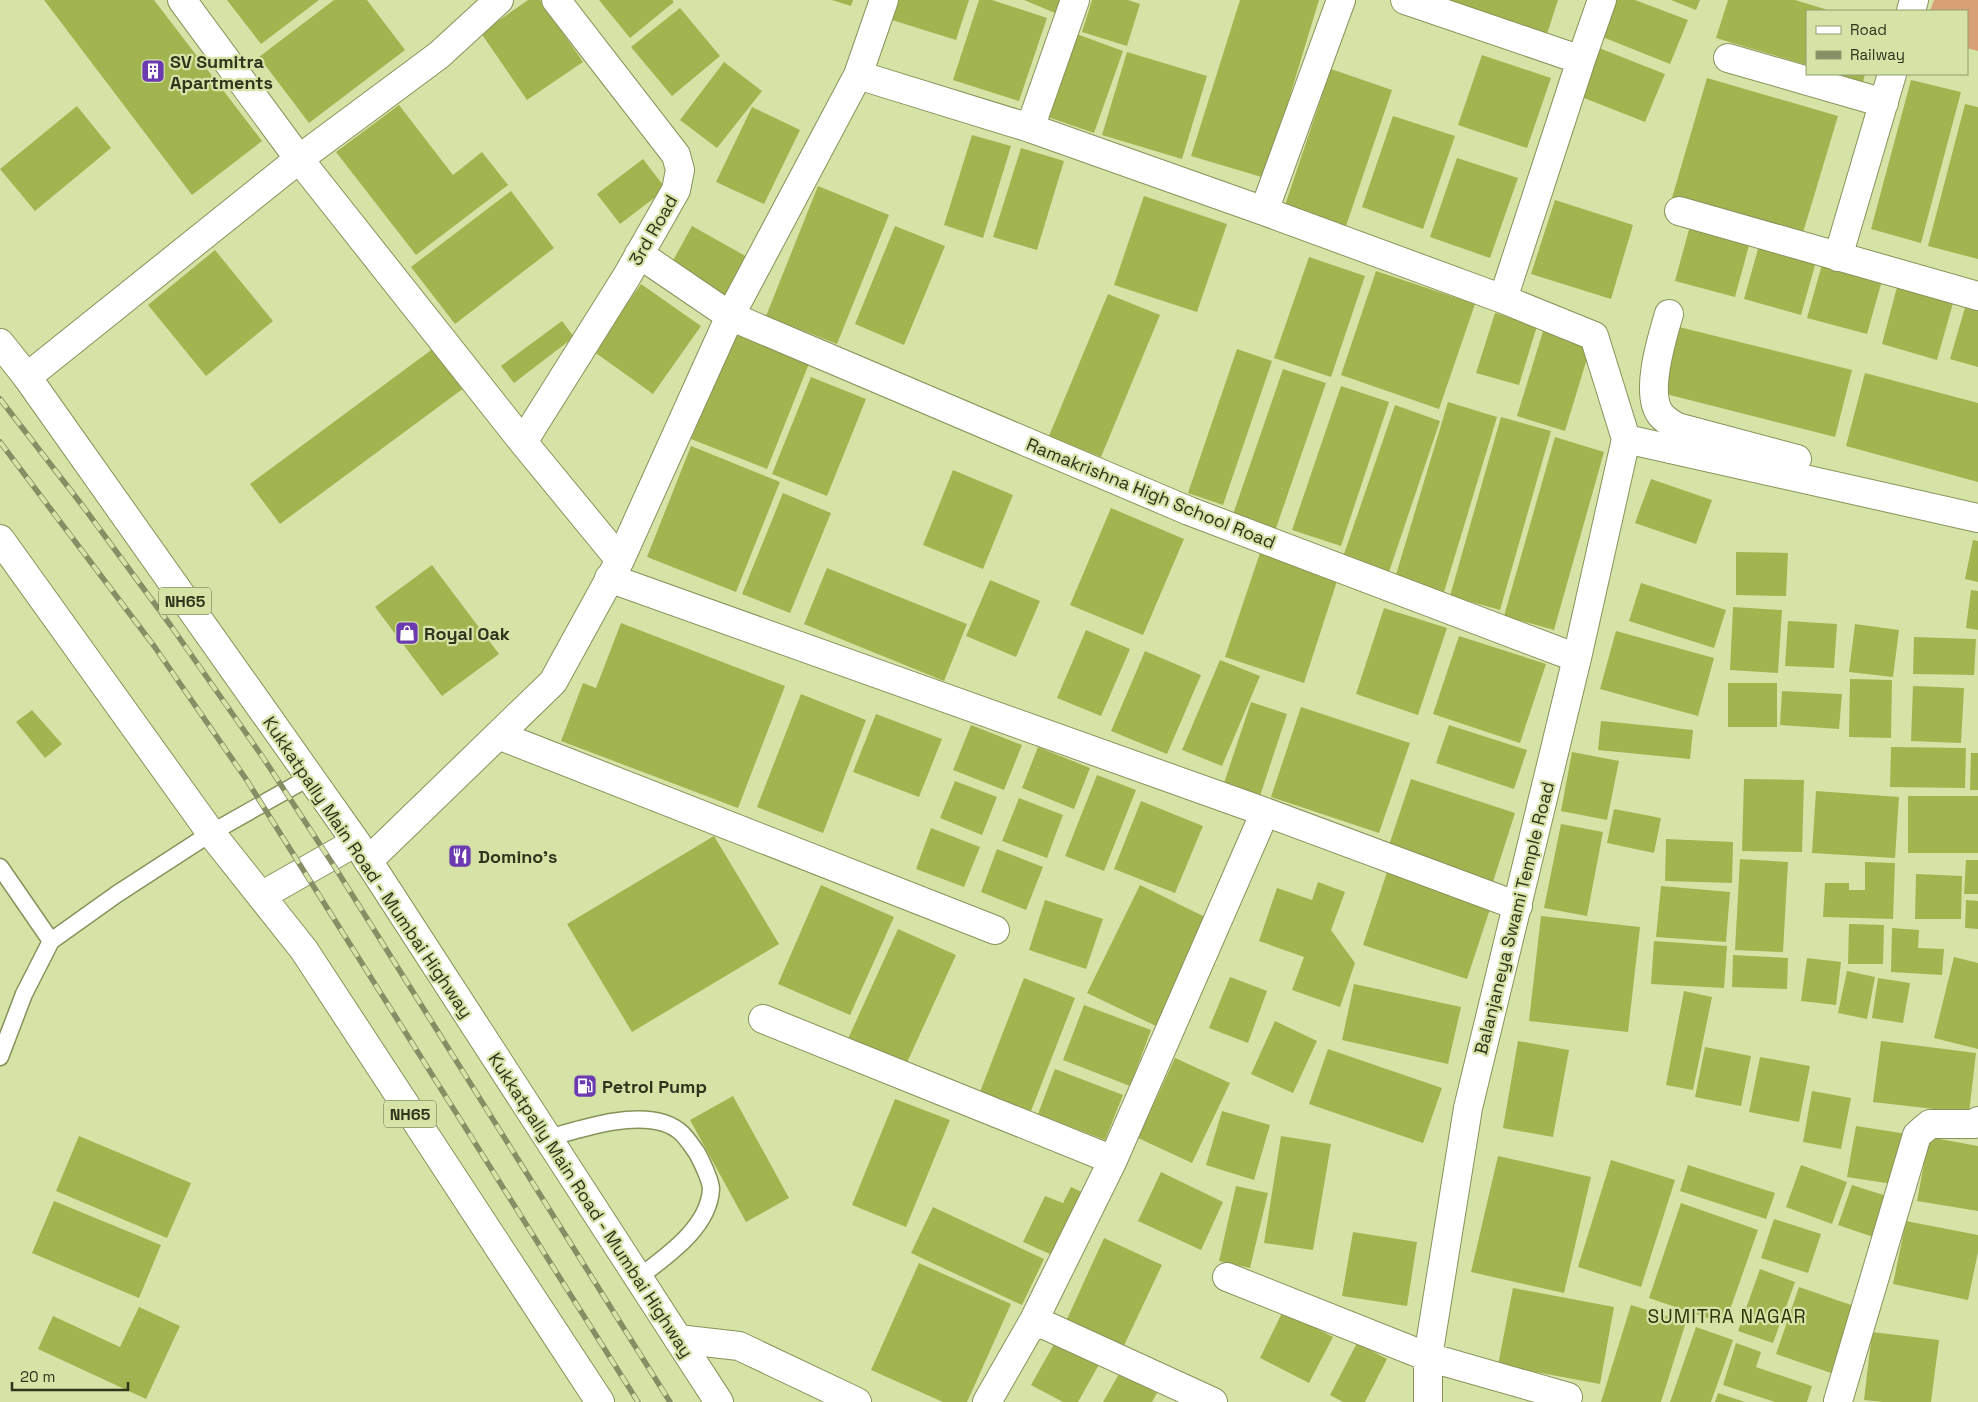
<svg xmlns="http://www.w3.org/2000/svg" width="1978" height="1402" viewBox="0 0 1978 1402" font-family="'Space Grotesk',sans-serif">
	<style>
		.green { fill: #d8a075 }
		.building { fill: #a2b450 }
		.lines { fill: none; stroke-linecap: round; stroke-linejoin: round }
		.service-casing { stroke: #87935a; stroke-width: 19 }
		.minor-casing { stroke: #87935a; stroke-width: 30 }
		.trunk-casing { stroke: #87935a; stroke-width: 30 }
		.service { stroke: #fff; stroke-width: 16 }
		.minor { stroke: #fff; stroke-width: 28 }
		.trunk { stroke: #fff; stroke-width: 28 }
		.rail-casing { stroke: #858e64; stroke-width: 5.5 }
		.rail { stroke: #d5e3a7; stroke-width: 4; stroke-dasharray: 11; stroke-linecap: butt }
		.labels { text-anchor: middle; dominant-baseline: central; stroke-width: 4.5; stroke-linejoin: round; paint-order: stroke }
		.shield { fill: #d5e3a7; stroke: #616846; stroke-width: 1 }
		.shield-label { font-size: 16px; font-weight: bold; fill: #2f341c }
		.poi-label { font-size: 18px; font-weight: bold; fill: #2f341c; stroke: #d5e3a7; text-anchor: start }
		.street-label { font-size: 18px; fill: #2f341c; stroke: #d5e3a7 }
		.neighbourhood-label { font-size: 19px; letter-spacing: 1px; fill: #2c3307; stroke: #d5e3a7 }
	</style>
	<rect width="100%" height="100%" fill="#d5e3a7"/>
	<path class="green" d="M1934,0H1978V51L1967,48V11H1930Z"/>
	<path class="building" d="M44,0H154L262,141L192,195Z
		M227,0H319L261,44Z
		M334,0H367L405,50L309,123L259,57Z
		M528,0H540L583,62L527,100L481,33Z
		M599,0H672L674,2L630,38Z
		M832,0H853L851,6Z
		M898,0H969L956,40L892,20Z
		M979,0H992L1047,18L1019,101L953,80Z
		M1024,0H1060L1055,13Z
		M1092,0H1128L1140,4L1127,46L1082,32Z
		M1240,0H1319L1265,178L1191,156Z
		M1447,0H1558L1547,34Z
		M1614,0H1635L1688,20L1670,64L1600,36Z
		M1671,0H1700L1696,10Z
		M1728,0H1795L1831,11H1807V65L1716,38Z
		M680,8L720,56L672,96L631,47Z
		M1074,33L1123,51L1094,133L1045,116Z
		M1599,48L1665,74L1645,122L1579,96Z
		M1127,52L1207,76L1182,159L1102,135Z
		M1482,55L1551,78L1527,148L1458,125Z
		M724,62L762,91L717,148L680,120Z
		M1331,69L1392,90L1345,229L1284,208Z
		M1837,74H1865L1863,82Z
		M1707,78L1838,116L1802,236L1672,198Z
		M1911,80L1961,92L1921,243L1871,229Z
		M1965,104L1978,107V259L1928,246Z
		M399,105L453,175L482,152L508,185L416,255L336,152Z
		M77,106L111,148L35,211L0,169Z
		M752,107L800,130L764,204L716,182Z
		M1393,116L1455,136L1423,229L1362,207Z
		M972,135L1011,146L983,238L944,225Z
		M1021,148L1064,161L1037,250L993,237Z
		M1457,158L1518,178L1490,258L1430,237Z
		M643,159L666,189L620,224L597,194Z
		M818,186L889,215L837,344L766,316Z
		M511,191L554,248L455,324L411,267Z
		M1144,196L1227,224L1197,312L1114,285Z
		M1555,200L1633,225L1611,299L1531,274Z
		M1691,222L1751,238L1735,297L1675,281Z
		M692,226L749,258L728,297L670,266Z
		M895,226L945,246L904,345L855,324Z
		M1760,242L1817,258L1801,315L1744,299Z
		M215,250L273,321L206,376L148,305Z
		M1309,257L1365,276L1331,377L1274,358Z
		M1823,261L1883,277L1867,334L1807,318Z
		M1376,271L1475,304L1439,409L1341,375Z
		M641,284L701,326L653,394L593,351Z
		M1897,287L1953,303L1937,360L1882,344Z
		M1108,294L1160,315L1101,457L1049,436Z
		M1966,304L1978,307V367L1950,359Z
		M1495,313L1537,326L1519,385L1476,373Z
		M562,321L574,337L514,383L501,366Z
		M1679,327L1852,370L1835,437L1662,393Z
		M1544,328L1592,342L1565,431L1517,416Z
		M735,331L810,361L767,469L691,439Z
		M438,345L468,385L280,524L250,484Z
		M1237,349L1272,361L1223,505L1188,493Z
		M1283,369L1326,383L1273,537L1230,523Z
		M1865,373L1978,403V482L1846,446Z
		M811,377L866,399L827,496L772,474Z
		M1341,386L1389,402L1341,546L1292,530Z
		M1448,402L1497,417L1444,592L1395,578Z
		M1395,405L1440,421L1389,572L1343,557Z
		M1501,417L1551,431L1500,610L1450,596Z
		M1555,437L1604,452L1554,630L1504,616Z
		M691,446L780,482L736,592L647,557Z
		M953,470L1013,495L983,569L923,545Z
		M1651,479L1712,500L1696,544L1635,523Z
		M783,493L831,513L790,613L742,594Z
		M1111,508L1184,539L1143,635L1070,605Z
		M1973,540L1978,541V582L1965,579Z
		M1736,552L1788,553L1786,596L1736,595Z
		M1260,553L1338,578L1304,683L1225,657Z
		M432,565L499,654L442,696L375,607Z
		M827,568L967,624L944,681L804,624Z
		M990,580L1040,601L1016,657L966,636Z
		M1641,583L1726,610L1714,648L1629,621Z
		M1971,590L1978,591V630L1966,628Z
		M1733,607L1782,610L1778,673L1730,670Z
		M1384,608L1447,628L1418,715L1356,694Z
		M1788,621L1837,624L1834,668L1785,666Z
		M621,623L785,686L738,808L561,741L583,683L596,688Z
		M1855,624L1899,630L1893,677L1849,672Z
		M1086,630L1130,649L1101,716L1057,698Z
		M1616,631L1714,658L1698,716L1600,689Z
		M1459,636L1546,664L1520,743L1433,714Z
		M1914,637L1976,639L1974,675L1913,674Z
		M1145,651L1201,675L1167,754L1111,731Z
		M1220,660L1260,676L1222,766L1182,750Z
		M1850,679L1892,680L1891,738L1849,737Z
		M1728,683H1777V727H1728Z
		M1913,686L1964,688L1961,743L1911,741Z
		M1782,691L1842,694L1839,729L1780,725Z
		M801,694L866,720L823,833L757,807Z
		M1251,702L1287,714L1259,799L1223,786Z
		M1301,707L1410,743L1379,833L1271,797Z
		M32,710L62,744L45,758L16,722Z
		M876,714L942,739L919,797L853,772Z
		M1601,721L1693,730L1690,759L1598,750Z
		M971,725L1022,745L1004,790L953,770Z
		M1449,725L1527,750L1514,789L1436,763Z
		M1038,747L1090,768L1074,809L1022,788Z
		M1891,747L1966,748L1965,788L1890,787Z
		M1572,752L1619,761L1607,820L1561,811Z
		M1971,753H1978V790H1970Z
		M1097,775L1136,790L1104,871L1065,856Z
		M1411,779L1515,813L1492,885L1387,851Z
		M1744,779L1804,780L1802,852L1742,851Z
		M955,781L997,797L982,835L940,818Z
		M1816,791L1899,797L1895,858L1812,853Z
		M1908,796H1978V853H1908Z
		M1019,798L1063,815L1047,858L1002,841Z
		M1141,801L1203,826L1175,893L1114,869Z
		M1614,809L1661,818L1654,853L1607,843Z
		M1561,824L1603,832L1587,916L1544,908Z
		M931,828L980,847L964,887L916,869Z
		M714,836L779,944L632,1032L567,924Z
		M1666,839L1733,842L1732,883L1665,881Z
		M997,849L1043,867L1026,910L981,892Z
		M1740,859L1788,862L1783,952L1735,950Z
		M1966,860H1978V894H1964Z
		M1865,862L1895,863L1893,919L1823,917L1825,883H1849V890H1865Z
		M1387,872L1491,906L1467,979L1363,945Z
		M1916,874L1962,876L1961,919H1915Z
		M1318,882L1345,892L1331,930L1355,963L1340,1007L1292,990L1304,957L1259,941L1277,888L1312,900Z
		M821,885L894,917L850,1015L778,984Z
		M1140,885L1209,919L1156,1026L1087,993Z
		M1661,886L1730,892L1726,942L1656,937Z
		M1045,900L1103,919L1086,969L1029,950Z
		M1966,900L1978,901V929L1965,928Z
		M1541,916L1640,927L1628,1032L1529,1021Z
		M1849,924L1884,925L1883,964H1848Z
		M1892,928L1919,930L1918,948L1944,949L1942,975L1891,972Z
		M898,929L956,955L905,1067L847,1041Z
		M1654,941L1727,946L1724,988L1651,984Z
		M1733,955L1788,958L1787,989L1732,987Z
		M1954,957L1978,963V1049L1934,1038Z
		M1807,958L1841,962L1836,1005L1801,1001Z
		M1847,971L1875,977L1867,1019L1838,1013Z
		M1230,977L1267,991L1248,1043L1209,1028Z
		M1024,978L1075,998L1031,1111L980,1092Z
		M1878,978L1910,983L1903,1023L1872,1018Z
		M1354,984L1461,1007L1448,1064L1342,1040Z
		M1684,991L1712,997L1693,1090L1666,1085Z
		M1084,1005L1151,1030L1130,1086L1063,1060Z
		M1275,1021L1317,1041L1293,1093L1251,1074Z
		M1518,1041L1569,1050L1553,1137L1503,1128Z
		M1881,1041L1976,1053L1969,1113L1873,1102Z
		M1705,1047L1751,1056L1741,1106L1695,1097Z
		M1328,1049L1442,1088L1423,1143L1309,1104Z
		M1760,1057L1810,1066L1799,1122L1749,1112Z
		M1175,1058L1230,1083L1192,1163L1138,1138Z
		M1055,1069L1123,1095L1105,1140L1038,1114Z
		M1812,1091L1851,1098L1841,1149L1803,1142Z
		M733,1096L789,1198L746,1222L690,1120Z
		M895,1099L950,1120L906,1227L852,1205Z
		M1222,1111L1270,1125L1254,1180L1206,1165Z
		M1856,1126L1907,1134L1899,1185L1847,1177Z
		M79,1136L191,1183L167,1238L56,1191Z
		M1281,1136L1331,1144L1313,1250L1264,1243Z
		M1929,1137L1978,1146V1211L1917,1201Z
		M1498,1156L1591,1177L1564,1293L1471,1272Z
		M1611,1160L1675,1180L1641,1287L1578,1267Z
		M1688,1165L1775,1193L1766,1219L1680,1191Z
		M1801,1165L1847,1182L1832,1224L1786,1207Z
		M1161,1172L1223,1202L1201,1250L1138,1221Z
		M1852,1185L1896,1199L1882,1240L1838,1225Z
		M1236,1186L1268,1193L1250,1268L1219,1261Z
		M1071,1187L1090,1196L1061,1259L1023,1242L1045,1196L1063,1203Z
		M54,1201L161,1245L139,1298L32,1253Z
		M1681,1203L1758,1230L1725,1324L1649,1298Z
		M933,1207L1044,1259L1022,1305L911,1253Z
		M1774,1219L1821,1234L1808,1273L1761,1258Z
		M1906,1221L1978,1235V1252L1968,1300L1893,1284Z
		M1353,1232L1417,1242L1407,1306L1342,1296Z
		M1104,1238L1162,1265L1119,1356L1062,1330Z
		M919,1263L1011,1304L967,1402H943L871,1370Z
		M1760,1269L1795,1282L1773,1343L1738,1331Z
		M1799,1287L1857,1307L1834,1374L1776,1354Z
		M1513,1288L1614,1307L1600,1384L1498,1365Z
		M1631,1305L1686,1322L1661,1402H1601Z
		M139,1307L180,1326L146,1399L38,1349L53,1316L120,1347Z
		M1283,1311L1333,1337L1309,1383L1260,1358Z
		M1696,1327L1733,1340L1711,1402H1670Z
		M1872,1332L1939,1340L1931,1402H1882L1864,1400Z
		M1058,1337L1101,1361L1078,1402H1063L1031,1385Z
		M1357,1343L1387,1359L1365,1402H1343L1330,1395Z
		M1736,1343L1761,1352L1756,1367L1812,1386L1807,1402H1775L1723,1385Z
		M1120,1372L1157,1393L1152,1402H1103Z
		M1718,1393L1745,1402H1715Z"/>
	<g class="lines">
		<g class="service-casing">
			<path id="service" d="M0,867L51,941
				M0,1057L24,994L51,941L117,894L211,833L310,777
				M548,1138C581,1129 630,1112 664,1123C682,1129 687,1139 697,1153C701,1160 711,1181 711,1189C709,1228 666,1256 638,1278"/>
		</g>
		<g class="minor-casing">
			<path id="minor" d="M182,0L299,159L523,442L620,560
				M1405,0L1581,60L1602,0
				M1911,11L1914,0
				M1728,58L1884,103
				M858,75L1030,128L1264,211L1503,299L1581,60
				M1030,128L1075,0
				M1264,211L1341,0
				M1679,211L1978,296
				M639,254L730,316L1189,511L1577,658
				M1838,257L1892,74
				M1503,299L1594,336L1626,439L1978,518
				M1669,314C1662,338 1644,394 1661,415C1665,420 1672,424 1677,427L1797,459
				M27,377L299,159L439,55L499,0
				M523,442L627,276L676,190L680,170L676,155L556,0
				M609,578L1265,812L1518,906
				M498,735L995,930
				M368,861L553,682L620,560L730,316L858,75L884,0
				M763,1019L1113,1160
				M1227,1277L1428,1357L1568,1397
				M1034,1320L1213,1402
				M678,1339L739,1346L857,1402
				M1838,1401L1917,1135L1930,1124H1974L1978,1121
				M987,1402L1034,1320L1113,1160L1265,812
				M1428,1402V1357L1468,1108L1577,658L1626,439"/>
		</g>
		<g class="trunk-casing">
			<path id="trunk" d="M0,343L27,377L356,842L719,1402
				M0,539L211,833L304,950L600,1402
				M261,896L356,842"/>
		</g>
		<use href="#service" class="service"/>
		<use href="#minor" class="minor"/>
		<use href="#trunk" class="trunk"/>
		<g class="rail-casing">
			<path id="rail" d="M0,399L82,505L171,626L264,759L336,869L670,1402
				M0,442L154,646L246,779L638,1402"/>
		</g>
		<use href="#rail" class="rail"/>
	</g>
	<defs>
		<g id="building-square" transform="scale(1.25)"><rect x="-9" y="-9" width="18" height="18" rx="4" fill="#6b3ab1" stroke="#d5e3a7"/><path d="M-4-6H4V6H1V3H-1V6H-4ZM-2.5-4.3h1.7v1.8h-1.7ZM.8-4.3h1.7v1.8H.8ZM-2.5-1h1.7V.8h-1.7ZM.8-1h1.7V.8H.8Z" fill="#fff"/></g>
		<g id="shop-square" transform="scale(1.25)"><rect x="-9" y="-9" width="18" height="18" rx="4" fill="#6b3ab1" stroke="#d5e3a7"/><path d="M-5-2.5h2.3a2.7 3.5 0 0 1 5.4 0H5L5.5 6h-11ZM-1.5-2.5h3a1.5 2.3 0 0 0-3 0Z" fill="#fff"/></g>
		<g id="restaurant-square" transform="scale(1.25)"><rect x="-9" y="-9" width="18" height="18" rx="4" fill="#6b3ab1" stroke="#d5e3a7"/><path d="M-5-6h1v4h1v-4h1v4h1v-4h1v5L-1.5 .5V6h-2V.5L-5-1ZM5-6V6H3V1.5H1.5Q1.5-4 5-6Z" fill="#fff"/></g>
		<g id="fuel-square" transform="scale(1.25)"><rect x="-9" y="-9" width="18" height="18" rx="4" fill="#6b3ab1" stroke="#d5e3a7"/><path d="M-5.5-6h7V0h2V4h1.3V-2.5L3-4.5l.8-.8L6-3V5H2.5V1h-1V6h-7ZM-4.2-4.7v3.2H.2V-4.7Z" fill="#fff"/></g>
	</defs>
	<g fill-rule="evenodd">
		<use href="#building-square" x="153" y="71"/>
		<use href="#shop-square" x="407" y="633"/>
		<use href="#restaurant-square" x="460" y="856"/>
		<use href="#fuel-square" x="585" y="1086"/>
	</g>
	<g class="labels">
		<g class="shield">
			<rect x="159" y="587.5" width="52" height="27" rx="4"/>
			<rect x="384" y="1100.5" width="52" height="27" rx="4"/>
		</g>
		<g class="shield-label">
			<text x="185" y="601">NH65</text>
			<text x="410" y="1114">NH65</text>
		</g>
		<g class="poi-label">
			<text x="170" y="61">SV Sumitra<tspan x="170" dy="21">Apartments</tspan></text>
			<text x="424" y="633">Royal Oak</text>
			<text x="478" y="856">Domino's</text>
			<text x="602" y="1086">Petrol Pump</text>
		</g>
		<g class="street-label">
			<text transform="translate(653 230) rotate(-60)">3rd Road</text>
			<text transform="translate(1151 493) rotate(22)">Ramakrishna High School Road</text>
			<text transform="translate(368 867) rotate(56)">Kukkatpally Main Road - Mumbai Highway</text>
			<text transform="translate(1514 918) rotate(-76)">Balanjaneya Swami Temple Road</text>
			<text transform="translate(591 1205) rotate(57)">Kukkatpally Main Road - Mumbai Highway</text>
		</g>
		<g class="neighbourhood-label">
			<text x="1727" y="1316">SUMITRA NAGAR</text>
		</g>
	</g>
	<rect x="1806" y="10" width="162" height="65" fill="#d5e3a7" stroke="#939d6f"/>
	<rect x="1816" y="26" width="25" height="8" fill="#ffffff" stroke="#939d6f"/>
	<text x="1850" y="35" font-size="15" fill="#2f341c">Road</text>
	<rect x="1816" y="51" width="25" height="8" fill="#858e64" stroke="#939d6f"/>
	<text x="1850" y="60" font-size="15" fill="#2f341c">Railway</text>
	<path d="M12 1382v8h116v-8" fill="none" stroke="#2f341c" stroke-width="2.5"/>
	<text x="20" y="1382" font-size="15" fill="#2f341c" stroke="#d5e3a7" stroke-width="4" paint-order="stroke">20 m</text>
</svg>
